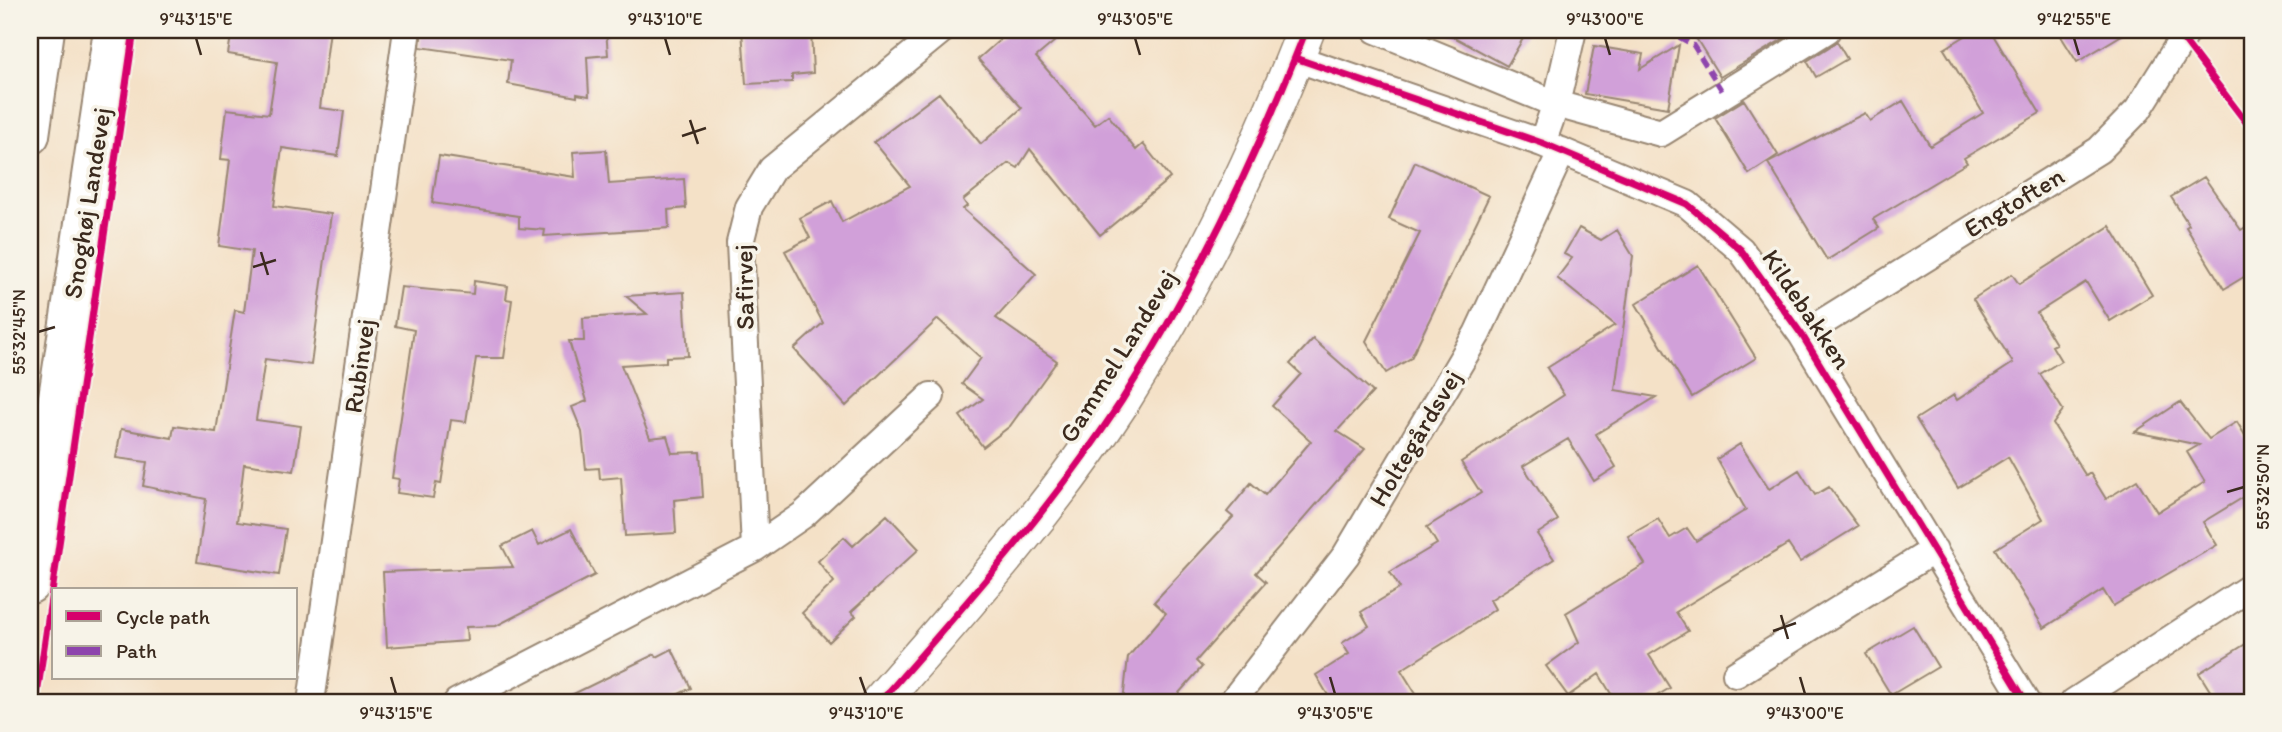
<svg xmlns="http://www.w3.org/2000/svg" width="2282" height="732" viewBox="0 0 2282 732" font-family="Itim,sans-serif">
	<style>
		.building { fill: #d1a0d9 }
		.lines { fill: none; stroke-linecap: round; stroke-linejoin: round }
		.street-casing { stroke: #988672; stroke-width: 30 }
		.secondary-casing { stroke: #988672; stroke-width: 40 }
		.primary-casing { stroke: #988672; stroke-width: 42 }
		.street { stroke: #fff; stroke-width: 26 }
		.secondary { stroke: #fff; stroke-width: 37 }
		.primary { stroke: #fff; stroke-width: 38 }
		.quiet { stroke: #8e44ad; stroke-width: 5; stroke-dasharray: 10 5; stroke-linecap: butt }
		.cycleway-casing { stroke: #f7f3e8; stroke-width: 11 }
		.cycleway { stroke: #d6006c; stroke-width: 7 }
		.ticks { fill: none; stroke: #3b2a1e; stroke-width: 2.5 }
		.labels { text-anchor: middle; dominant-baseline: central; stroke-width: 7; stroke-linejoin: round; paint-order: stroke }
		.street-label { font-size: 26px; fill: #3b2a1e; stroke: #f7f3e8 }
		.neatline { fill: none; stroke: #3b2a1e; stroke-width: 2.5 }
		.ticks-label { font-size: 18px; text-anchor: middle; fill: #3b2a1e }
	</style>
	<rect width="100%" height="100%" fill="#f7f3e8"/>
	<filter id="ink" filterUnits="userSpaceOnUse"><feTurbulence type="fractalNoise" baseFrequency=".0143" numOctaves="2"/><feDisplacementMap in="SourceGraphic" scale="14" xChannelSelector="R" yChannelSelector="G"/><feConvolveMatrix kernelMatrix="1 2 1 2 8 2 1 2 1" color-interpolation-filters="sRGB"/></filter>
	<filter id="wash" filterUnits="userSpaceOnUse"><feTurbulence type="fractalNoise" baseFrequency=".00686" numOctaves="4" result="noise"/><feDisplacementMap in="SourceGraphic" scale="28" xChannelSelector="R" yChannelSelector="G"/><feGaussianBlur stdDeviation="1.57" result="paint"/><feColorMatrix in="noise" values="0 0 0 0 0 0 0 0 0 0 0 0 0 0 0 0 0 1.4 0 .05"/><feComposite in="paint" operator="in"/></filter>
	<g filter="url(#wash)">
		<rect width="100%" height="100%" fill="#f4e1c7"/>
		<g id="blocks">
			<path class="building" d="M232,30H330L320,108L344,111L338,156L282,148L274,206L331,214L311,365L265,359L256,420L301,426L294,471L244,464L237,522L286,529L279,575L197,562L206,499L143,486L147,462L116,458L121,429L172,438L174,426L216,432L235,310L244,312L252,251L219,246L230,160L221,159L227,109L269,114L277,62L228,54Z
				M422,30H606L608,55L587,57L589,96L577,94V97L508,84L511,60L420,47Z
				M742,30H811L813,73L792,75V82L746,84Z
				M1011,30H1068L1036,57L1095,125L1108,115L1136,150L1143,144L1170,178L1100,235L1030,149L1018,168L1009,163L963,200L967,206L963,209L1036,274L996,318L1057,361L1010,426L983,447L960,416L983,399L962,384L981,358L938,319L846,406L794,349L823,323L785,251L810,238L800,218L832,201L842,222L910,186L874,142L939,93L981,144L1022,108L978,59Z
				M1441,30H1528L1507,66Z
				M1691,30H1798L1720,77Z
				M1975,30H1990L2040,113L1964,158L1967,163L1873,219L1879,228L1827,260L1768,163L1865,113L1870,121L1903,101L1930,146L1983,113L1944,49Z
				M2057,30H2130L2077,62Z
				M1837,42L1847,59L1816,77L1807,61Z
				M1679,45L1668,108L1585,94L1594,46L1643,54L1640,69Z
				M1744,100L1778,155L1749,174L1715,118Z
				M606,150L609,184L684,179L686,208L668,210L669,228L544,236L545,230L519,228V216L432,203L439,156L575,177L573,152Z
				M1415,162L1489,196L1411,358L1386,373L1366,341L1420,233L1389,219Z
				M2204,177L2241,230L2252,223V272L2224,289L2186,227L2189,225L2171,197Z
				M2110,226L2152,295L2110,321L2086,282L2037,313L2056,344L2052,346L2061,361L2040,374L2063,410L2053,424L2086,476L2090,473L2106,499L2137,480L2157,512L2205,482L2187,452L2199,445L2135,432L2180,402L2209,439L2237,422L2252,447V492L2203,522L2217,545L2113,606L2103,590L2044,628L1995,549L2043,519L2008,457L1958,488L1916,419L1954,395L1957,400L2013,363L1973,299L2012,274L2019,284Z
				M1579,228L1601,240L1617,230L1633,256L1615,390L1656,397L1596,434L1616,467L1594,481L1568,439L1523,466L1558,520L1537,534L1554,559L1490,600L1495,609L1474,624L1401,670L1421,702H1332L1316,675L1349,654L1342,643L1369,626L1361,612L1400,588L1390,572L1437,544L1427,527L1481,493L1461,462L1564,395L1547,368L1615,325L1557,278L1572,258L1564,254Z
				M1698,265L1756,358L1692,397L1636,304Z
				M474,281L508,286L506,299L512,300L504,358H476L466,422L451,420L441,484L436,483L433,498L397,493L399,479L392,478L414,330L395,326L401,287L473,294Z
				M684,292L688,356L666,357V362L621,365L650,438L667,436L672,453L700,452L703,497L674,500L676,533L625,536L621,477L600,479L599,468L586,469L582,432L572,407L587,401L569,341H584L583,318L647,314L626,296Z
				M1313,339L1373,392L1337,431L1365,449L1256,573L1266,582L1196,661L1202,667L1171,702H1123L1128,657L1166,613L1154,602L1233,517L1227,512L1251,483L1265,495L1311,441L1272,406L1301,374L1290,364Z
				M1740,444L1769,489L1799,470L1815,495L1829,487L1858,526L1800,562L1788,544L1676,612L1688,631L1649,655L1670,688L1646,702H1616L1599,674L1568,696L1546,666L1579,642L1566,613L1645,564L1628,536L1658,519L1670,538L1687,528L1696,541L1746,510L1717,459Z
				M887,515L919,549L851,612L856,616L829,642L802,613L834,582L818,561L844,537L853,546Z
				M571,529L595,575L496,626L466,627L467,641L387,647L383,572L513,567L502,546L532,531L539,545Z
				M1913,626L1938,667L1891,695L1866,654Z
				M2252,640V702H2217L2199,673Z
				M672,649L691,688L663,702H557L655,654L657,657Z"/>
		</g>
	</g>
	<g filter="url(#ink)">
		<use href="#blocks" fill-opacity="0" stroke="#988672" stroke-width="2"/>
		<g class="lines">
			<g class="street-casing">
				<path id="street" d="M1376,30L1556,104L1661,133L1827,30
					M1295,58L1542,143L1687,204L1741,250L1802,335L2026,702
					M1542,143L1556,104L1573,30
					M1802,335L2099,150L2138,110L2188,30
					M755,548L740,243L749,207L772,169L942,30
					M1736,674L1934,550
					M311,702L407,30
					M457,702L755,548L803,515L931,396
					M1232,702L1346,555L1477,334L1562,151
					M2074,702L2252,586"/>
			</g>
			<g class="secondary-casing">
				<path id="secondary" d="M880,702C965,605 1052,508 1122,400C1196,283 1256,158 1306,30"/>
			</g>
			<g class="primary-casing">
				<path id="primary" d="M30,135L45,30
					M30,584L113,30"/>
			</g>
			<use href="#street" class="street"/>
			<use href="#secondary" class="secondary"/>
			<use href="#primary" class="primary"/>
			<path class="quiet" d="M1666,30L1693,45L1724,94"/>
			<g class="cycleway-casing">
				<path id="cycleway" d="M2176,30L2252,130
					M1295,58L1542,143L1687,204L1741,250L1802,335L2026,702
					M36,702L134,30
					M880,702C965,605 1052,508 1122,400C1196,283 1256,158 1306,30"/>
			</g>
			<use href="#cycleway" class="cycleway"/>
		</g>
	</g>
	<path class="ticks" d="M196,38L201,55M665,38L670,55M1135,38L1140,55M1605,38L1610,55M2074,38L2079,55M690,120L698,144M682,136L706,128M261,252L268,275M253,267L276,260M38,332L55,327M2227,492L2244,487M1781,615L1788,639M1773,631L1796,623M391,677L396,694M860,677L866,694M1330,677L1335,694M1800,677L1805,694"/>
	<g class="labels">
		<g class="street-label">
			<text transform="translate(2014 202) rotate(-31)">Engtoften</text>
			<text transform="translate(87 203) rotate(-81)">Snoghøj Landevej</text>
			<text transform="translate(744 287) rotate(-91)">Safirvej</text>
			<text transform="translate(1807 309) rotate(56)">Kildebakken</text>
			<text transform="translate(1118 356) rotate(-58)">Gammel Landevej</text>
			<text transform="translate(359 366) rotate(-82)">Rubinvej</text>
			<text transform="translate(1415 438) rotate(-59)">Holtegårdsvej</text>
		</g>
	</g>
	<rect width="2282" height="732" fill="none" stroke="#f7f3e8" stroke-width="77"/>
	<rect x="52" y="588" width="245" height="91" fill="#f7f3e8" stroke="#aca397" stroke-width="2"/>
	<rect x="66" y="611" width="35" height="10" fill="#d6006c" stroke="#aca397" stroke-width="2"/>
	<text x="116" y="624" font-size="21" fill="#3b2a1e">Cycle path</text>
	<rect x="66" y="646" width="35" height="10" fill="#8e44ad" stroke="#aca397" stroke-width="2"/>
	<text x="116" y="658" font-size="21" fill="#3b2a1e">Path</text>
	<rect x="38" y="38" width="2206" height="656" class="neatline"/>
	<g class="ticks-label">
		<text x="196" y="25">9°43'15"E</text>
		<text x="665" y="25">9°43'10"E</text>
		<text x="1135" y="25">9°43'05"E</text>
		<text x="1605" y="25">9°43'00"E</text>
		<text x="2074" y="25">9°42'55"E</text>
		<text transform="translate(19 332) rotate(-90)" y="6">55°32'45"N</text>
		<text transform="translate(2263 487) rotate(-90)" y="6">55°32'50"N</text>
		<text x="396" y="719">9°43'15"E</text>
		<text x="866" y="719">9°43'10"E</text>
		<text x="1335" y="719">9°43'05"E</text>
		<text x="1805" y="719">9°43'00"E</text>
	</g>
</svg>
